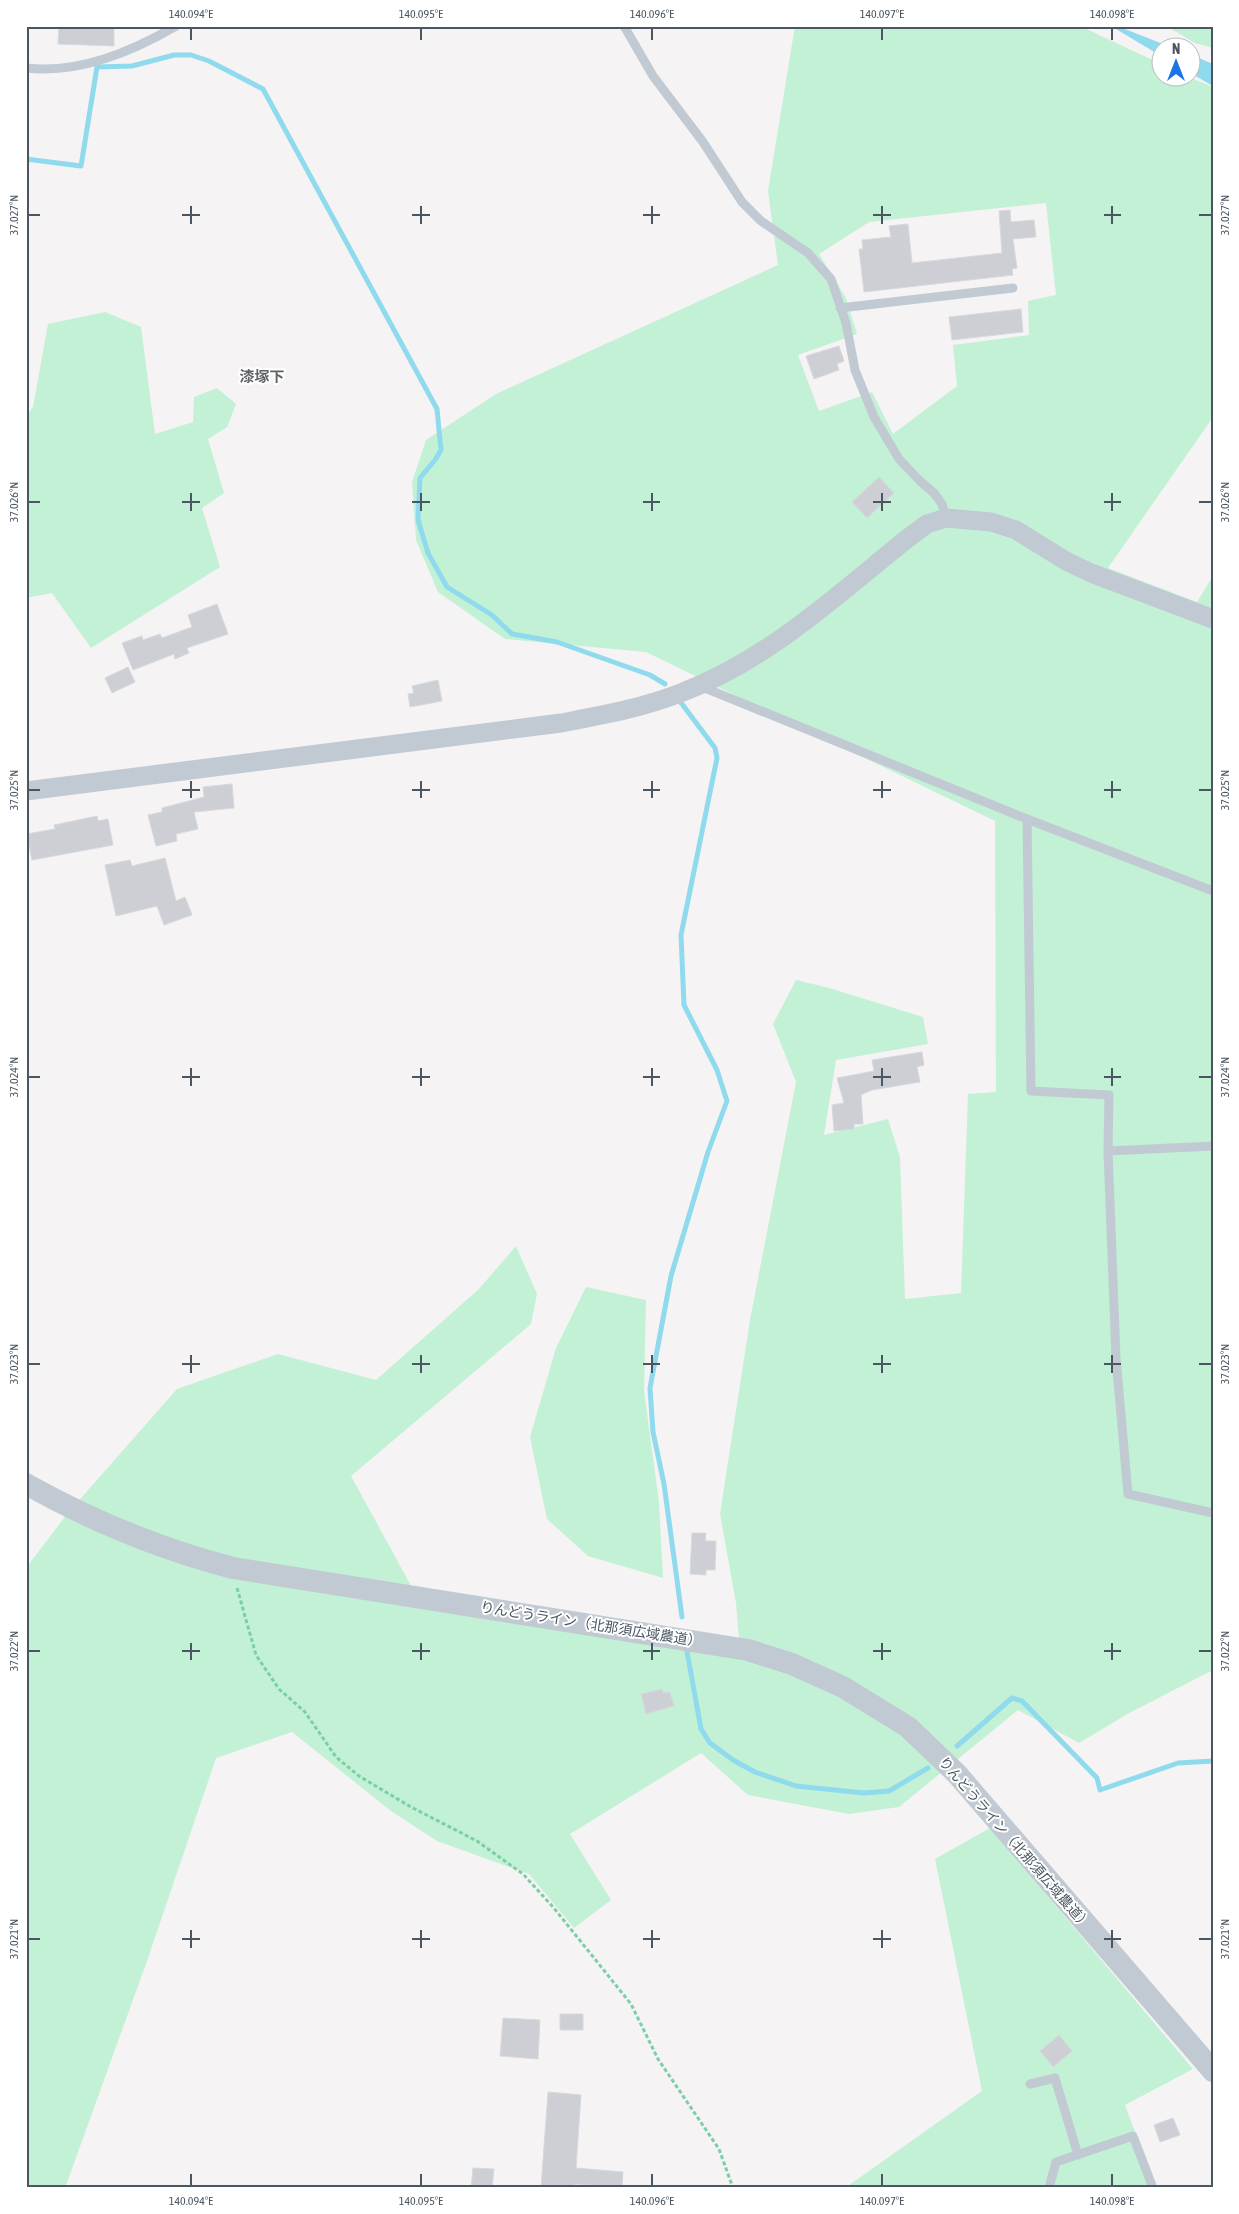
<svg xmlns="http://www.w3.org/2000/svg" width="1239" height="2214" viewBox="0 0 1239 2214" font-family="'Asap Condensed','Noto Sans JP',sans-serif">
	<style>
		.green { fill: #c3f1d5; fill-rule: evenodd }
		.water { fill: #90daee }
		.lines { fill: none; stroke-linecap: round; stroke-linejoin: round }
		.stream { stroke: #90daee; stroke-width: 5 }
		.building { fill: #cdcfd5; stroke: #d7d9de }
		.path { stroke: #7ad0a6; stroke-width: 3; stroke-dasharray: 4 2.5; stroke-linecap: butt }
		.service { stroke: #c1cad2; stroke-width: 9 }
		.minor { stroke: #c1cad2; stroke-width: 19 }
		.tertiary { stroke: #c1cad2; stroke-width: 22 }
		.ticks { fill: none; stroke: #4a5661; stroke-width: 2 }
		.labels { text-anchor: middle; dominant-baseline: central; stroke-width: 4; stroke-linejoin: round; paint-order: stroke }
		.street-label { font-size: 14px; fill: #4a5661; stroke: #fff }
		.neighbourhood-label { font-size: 15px; font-weight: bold; fill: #5f6368; stroke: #fff }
		.neatline { fill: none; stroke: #4a5661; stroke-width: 2 }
		.ticks-label { font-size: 12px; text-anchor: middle; fill: #4a5661 }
	</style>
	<rect width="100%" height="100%" fill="#f5f3f3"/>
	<path class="green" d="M795,26H1080L1161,64L1162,78H1191L1213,87V417L1108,568L1197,602L1213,576V1670L1131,1712L1079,1743L1018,1710L899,1807L849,1814L748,1795L701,1753L570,1834L611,1900L574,1928L529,1874L437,1841L391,1811L292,1732L216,1758L147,1961L65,2188H26V1568L67,1514L177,1389L278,1354L376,1380L479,1289L516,1246L537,1294L531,1324L351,1476L421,1604L739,1639L736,1603L720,1514L750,1320L796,1082L773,1024L796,980L829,988L923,1017L928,1044L836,1060L824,1135L888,1119L900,1157L905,1299L961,1293L968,1094L996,1092L995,821L646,652L505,639L438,592L416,540L412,482L426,440L496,394L778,265L768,191ZM1046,203L1056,295L1028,301L1029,335L953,345L957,386L893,434L872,392L819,411L798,355L857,334L846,298L819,254L869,222Z
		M1166,26H1213V48L1195,43Z
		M105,312L141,327L155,434L193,422L194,397L217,388L236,404L227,427L208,439L224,493L202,508L220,567L91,648L52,593L26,598V416L33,407L48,324Z
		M586,1287L646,1300L644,1391L659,1502L663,1578L588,1556L547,1519L530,1437L556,1348Z
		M990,1828L1193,2069L1125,2105L1156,2188H845L982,2091L935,1859Z"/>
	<path class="water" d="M1111,26H1117L1171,47L1162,48L1161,56Z
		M1192,55L1213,64V86L1192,74Z"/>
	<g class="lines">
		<path class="stream" d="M26,159L81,166L97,67L132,66L174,55H191L209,61L263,89L437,409L441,450L435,460L420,478L418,520L428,553L447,587L492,615L512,634L557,642L650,675L665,684
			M679,700L715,748L717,758L681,935L684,1005L717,1070L727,1101L708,1152L671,1276L650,1388L653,1432L664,1484L682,1617
			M686,1646L701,1729L710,1743L733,1760L755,1772L796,1786L864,1793L889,1791L928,1768
			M957,1746L1012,1698L1022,1701L1097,1778L1100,1790L1178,1763L1213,1761"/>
	</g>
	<path class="building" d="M76,26H114V46L58,44L59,27L76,28Z
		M1010,210L1011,222L1034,220L1036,237L1013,239L1017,268L1012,269L1013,275L864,292L859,249H863L862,240L891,237L889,226L908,224L912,263L1002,253L999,211Z
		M1021,309L1023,332L952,340L949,317Z
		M839,346L844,361L837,364L839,370L814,379L806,356Z
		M879,477L894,493L867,518L852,502Z
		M217,604L228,634L187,648L189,653L175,659L174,654L133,670L122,643L142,636L143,640L160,634L162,638L192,627L188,615Z
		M128,667L135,682L112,693L105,678Z
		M438,680L442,701L410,707L408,694L414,693L412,686Z
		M232,784L234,808L194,812L198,829L176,834L177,841L156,846L148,815L162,812V808L204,797L203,787Z
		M97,816L98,821L108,819L113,845L32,860L27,834L55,829L54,825Z
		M165,858L176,901L185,897L192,915L164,925L157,906L116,916L105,865L130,860L132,866Z
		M922,1052L924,1065L917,1067L920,1082L872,1090L861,1095L863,1124H854V1129L834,1131L832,1105L844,1103L837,1078L874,1071L872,1060Z
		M692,1533H706L705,1541H716L715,1570H706V1575L690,1574Z
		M662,1689L663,1693L670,1692L674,1706L646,1714L641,1694Z
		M560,2014H583V2030H560Z
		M503,2018L540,2020L538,2059L500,2056Z
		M1059,2035L1072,2051L1053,2067L1040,2051Z
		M548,2092L581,2095L576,2168L623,2172L622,2187L575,2184V2188H541Z
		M1173,2118L1180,2135L1160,2142L1154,2125Z
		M473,2168L494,2169L492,2188H471Z"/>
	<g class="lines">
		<path class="path" d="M237,1588L256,1655L279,1689L305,1712L336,1757L359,1776L411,1807L477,1841L523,1874L553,1907L631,2004L658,2059L719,2149L733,2188"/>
		<path class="service" d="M624,26L653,76L703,142L742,202L761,221L808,253L831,279L846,323L855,370L874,417L899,459L920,481L934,493L942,504L946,518
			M26,68C79,74 131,52 176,26
			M840,308L1013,288
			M700,686L1027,819L1213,891
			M1027,819L1031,1091L1109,1095L1108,1151
			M1213,1146L1108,1151L1116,1358L1128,1494L1213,1513
			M1030,2084L1055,2078L1078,2155
			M1049,2188L1056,2162L1133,2136L1153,2188"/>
		<path class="minor" d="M26,791L561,723C603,715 643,708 683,692C769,659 837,595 908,538L927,524L946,518L991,522L1016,530L1066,561L1091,573L1213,619"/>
		<path class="tertiary" d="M26,1484C92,1521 160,1549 233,1568L748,1650L792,1664L843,1687L908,1727L957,1774L1213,2071"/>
	</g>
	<path class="ticks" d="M191,28V40M421,28V40M652,28V40M882,28V40M1112,28V40M191,206V224M421,206V224M652,206V224M882,206V224M1112,206V224M28,215H40M182,215H200M412,215H430M643,215H660M873,215H891M1104,215H1121M1199,215H1212M191,493V511M421,493V511M652,493V511M882,493V511M1112,493V511M28,502H40M182,502H200M412,502H430M643,502H660M873,502H891M1104,502H1121M1199,502H1212M191,781V798M421,781V798M652,781V798M882,781V798M1112,781V798M28,790H40M182,790H200M412,790H430M643,790H660M873,790H891M1104,790H1121M1199,790H1212M191,1068V1086M421,1068V1086M652,1068V1086M882,1068V1086M1112,1068V1086M28,1077H40M182,1077H200M412,1077H430M643,1077H660M873,1077H891M1104,1077H1121M1199,1077H1212M191,1355V1373M421,1355V1373M652,1355V1373M882,1355V1373M1112,1355V1373M28,1364H40M182,1364H200M412,1364H430M643,1364H660M873,1364H891M1104,1364H1121M1199,1364H1212M191,1643V1660M421,1643V1660M652,1643V1660M882,1643V1660M1112,1643V1660M28,1651H40M182,1651H200M412,1651H430M643,1651H660M873,1651H891M1104,1651H1121M1199,1651H1212M191,1930V1948M421,1930V1948M652,1930V1948M882,1930V1948M1112,1930V1948M28,1939H40M182,1939H200M412,1939H430M643,1939H660M873,1939H891M1104,1939H1121M1199,1939H1212M191,2174V2186M421,2174V2186M652,2174V2186M882,2174V2186M1112,2174V2186"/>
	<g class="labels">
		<g class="street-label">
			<text transform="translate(591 1624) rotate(9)">りんどうライン（北那須広域農道）</text>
			<text transform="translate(1015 1843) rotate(49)">りんどうライン（北那須広域農道）</text>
		</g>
		<g class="neighbourhood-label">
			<text x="262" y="376">漆塚下</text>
		</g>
	</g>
	<rect width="1239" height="2214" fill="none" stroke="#ffffff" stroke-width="55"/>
	<g transform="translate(1176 62)"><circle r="24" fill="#ffffff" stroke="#b7bbc0"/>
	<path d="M0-4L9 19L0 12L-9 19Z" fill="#1a73e8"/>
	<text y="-8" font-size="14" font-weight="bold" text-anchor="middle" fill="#4a5661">N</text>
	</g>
	<rect x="28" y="28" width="1184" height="2158" class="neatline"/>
	<g class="ticks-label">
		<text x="191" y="18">140.094°E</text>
		<text x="421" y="18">140.095°E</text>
		<text x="652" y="18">140.096°E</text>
		<text x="882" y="18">140.097°E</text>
		<text x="1112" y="18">140.098°E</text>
		<text transform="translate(14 215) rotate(-90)" y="4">37.027°N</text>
		<text transform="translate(1225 215) rotate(-90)" y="4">37.027°N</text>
		<text transform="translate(14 502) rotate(-90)" y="4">37.026°N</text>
		<text transform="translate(1225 502) rotate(-90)" y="4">37.026°N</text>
		<text transform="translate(14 790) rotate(-90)" y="4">37.025°N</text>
		<text transform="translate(1225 790) rotate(-90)" y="4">37.025°N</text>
		<text transform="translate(14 1077) rotate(-90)" y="4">37.024°N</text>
		<text transform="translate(1225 1077) rotate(-90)" y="4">37.024°N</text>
		<text transform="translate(14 1364) rotate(-90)" y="4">37.023°N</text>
		<text transform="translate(1225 1364) rotate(-90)" y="4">37.023°N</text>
		<text transform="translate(14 1651) rotate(-90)" y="4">37.022°N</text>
		<text transform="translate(1225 1651) rotate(-90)" y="4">37.022°N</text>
		<text transform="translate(14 1939) rotate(-90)" y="4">37.021°N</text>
		<text transform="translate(1225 1939) rotate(-90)" y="4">37.021°N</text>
		<text x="191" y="2205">140.094°E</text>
		<text x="421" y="2205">140.095°E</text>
		<text x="652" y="2205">140.096°E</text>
		<text x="882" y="2205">140.097°E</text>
		<text x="1112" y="2205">140.098°E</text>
	</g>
</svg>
